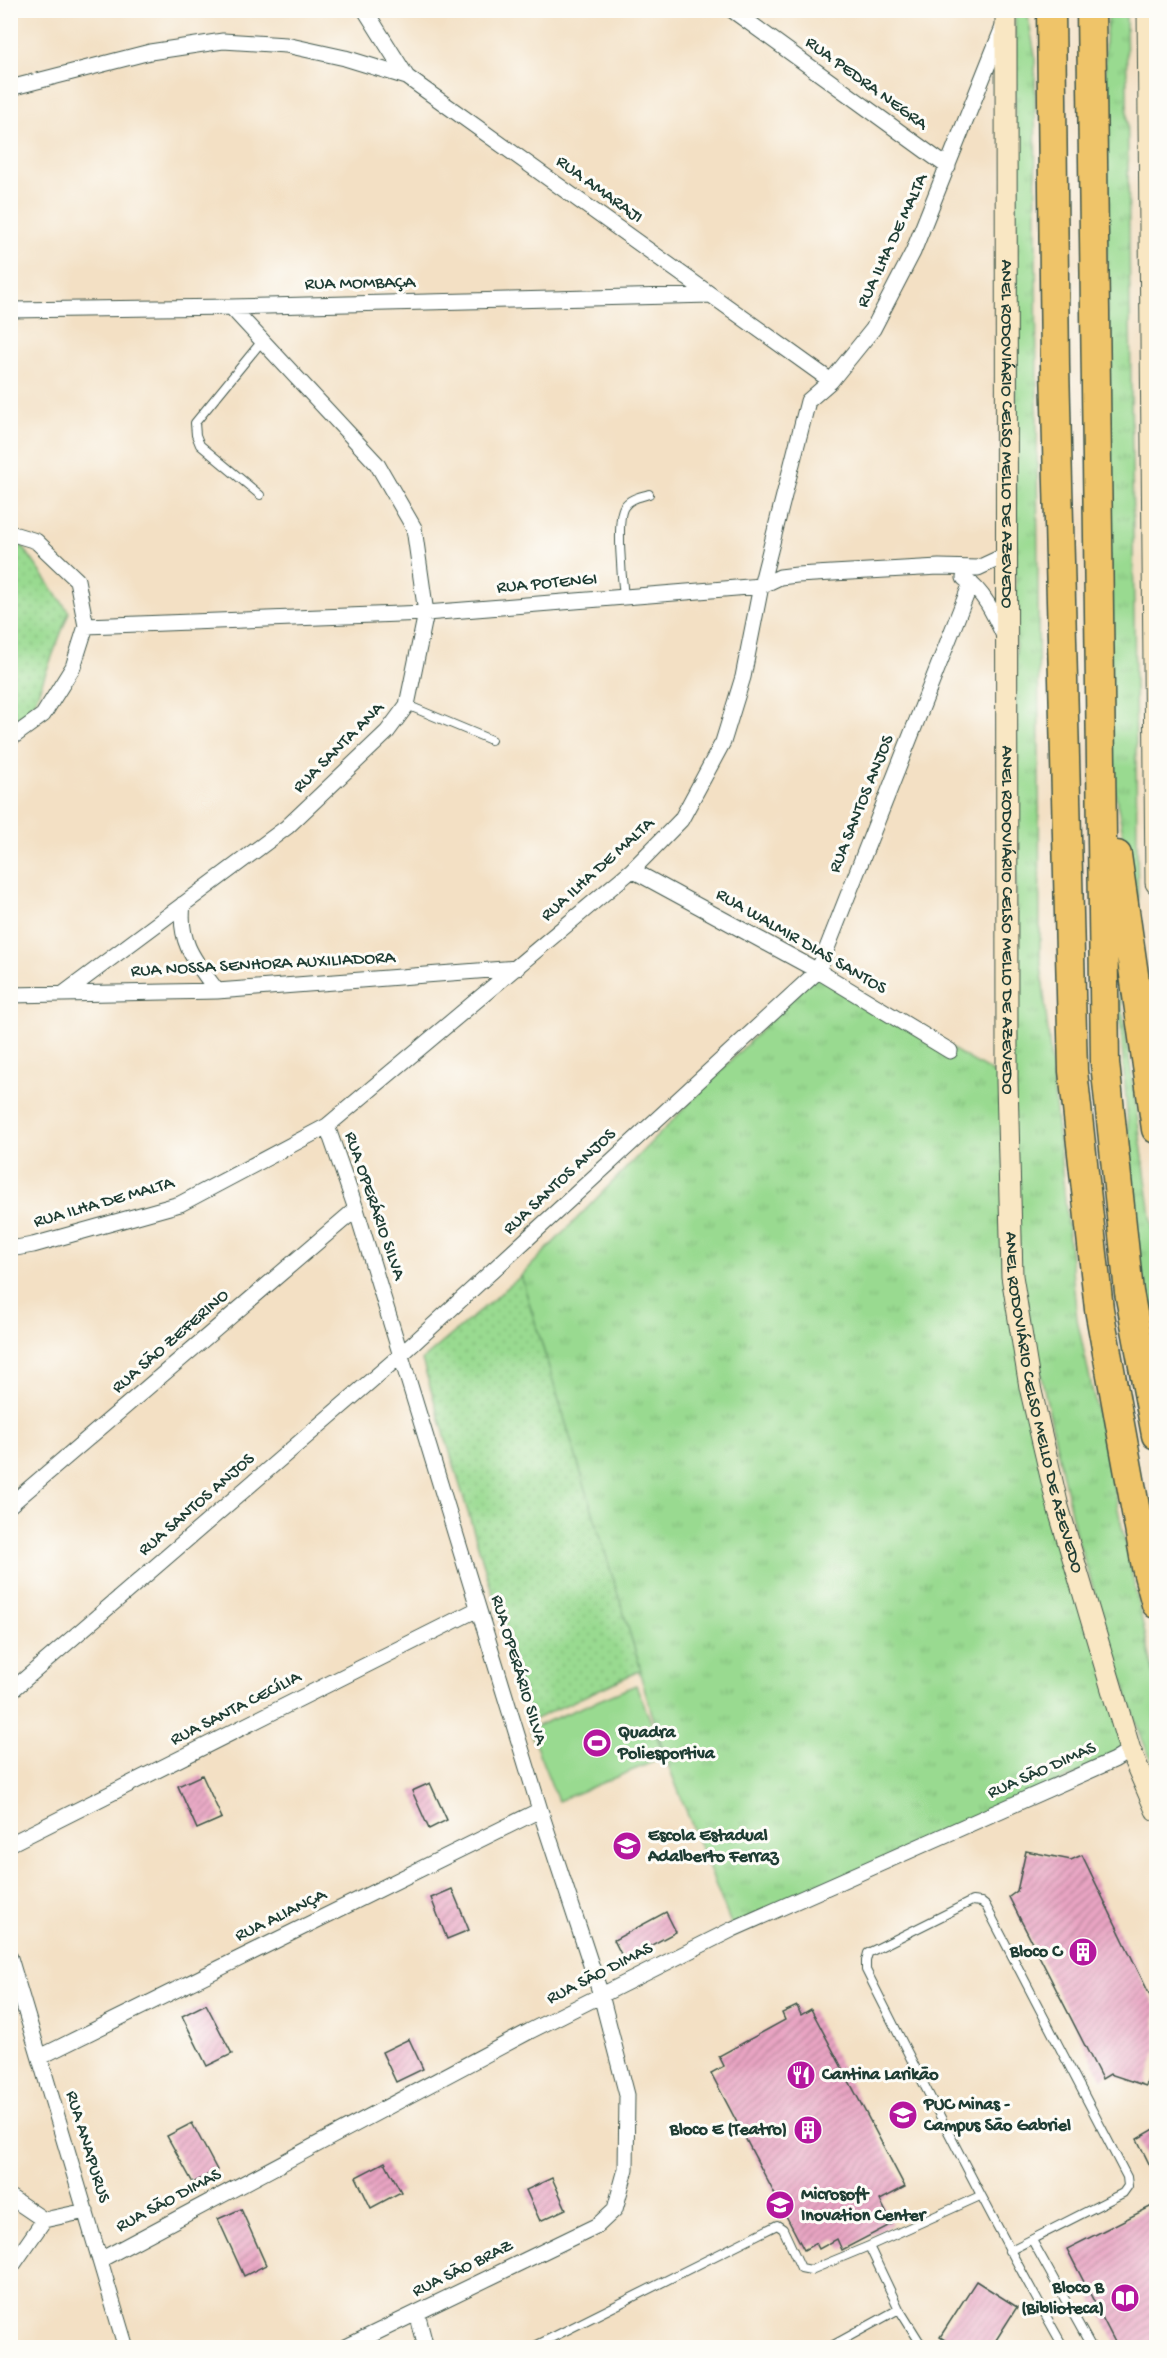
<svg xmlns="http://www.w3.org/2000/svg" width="1167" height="2358" viewBox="0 0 1167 2358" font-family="'Gochi Hand',sans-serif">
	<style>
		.grass { fill: url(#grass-tufts); stroke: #5c8c62; stroke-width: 1.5 }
		.park { fill: url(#park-dots); stroke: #5c8c62; stroke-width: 1.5 }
		.pitch { fill: #99da90; stroke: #5c8c62; stroke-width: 1.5 }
		.building { fill: url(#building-hatch) }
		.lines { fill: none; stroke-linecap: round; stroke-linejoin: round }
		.lane-casing { stroke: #3f554a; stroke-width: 10 }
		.street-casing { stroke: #3f554a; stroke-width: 17 }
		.secondary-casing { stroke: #3f554a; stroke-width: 23 }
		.highway-casing { stroke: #3f554a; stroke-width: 31 }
		.lane { stroke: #fff; stroke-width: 8 }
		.street { stroke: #fff; stroke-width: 15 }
		.secondary { stroke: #f9e7c3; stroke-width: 21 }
		.highway { stroke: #efc469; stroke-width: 28 }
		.labels { text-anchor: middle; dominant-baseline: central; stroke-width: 6; stroke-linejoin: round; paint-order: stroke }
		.street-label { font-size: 18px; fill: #1f3d34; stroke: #fdfcf7 }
		.poi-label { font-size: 18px; font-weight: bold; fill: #1f3d34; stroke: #fdfcf7; text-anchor: start }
	</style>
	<defs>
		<pattern id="grass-tufts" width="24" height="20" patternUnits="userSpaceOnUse" patternTransform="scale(1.5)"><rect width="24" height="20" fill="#99da90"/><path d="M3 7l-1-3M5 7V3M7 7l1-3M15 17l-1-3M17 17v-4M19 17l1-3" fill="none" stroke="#83bc7d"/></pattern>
		<pattern id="park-dots" width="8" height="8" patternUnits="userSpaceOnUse" patternTransform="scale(1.5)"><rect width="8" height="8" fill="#99da90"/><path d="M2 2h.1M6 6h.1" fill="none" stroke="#83bc7d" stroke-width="1.8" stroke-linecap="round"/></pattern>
		<pattern id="building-hatch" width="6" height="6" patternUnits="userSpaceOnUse" patternTransform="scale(1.5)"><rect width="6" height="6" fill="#e9a4c3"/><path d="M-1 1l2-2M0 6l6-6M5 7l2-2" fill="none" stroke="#bc879f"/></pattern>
	</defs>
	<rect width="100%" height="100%" fill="#fdfcf7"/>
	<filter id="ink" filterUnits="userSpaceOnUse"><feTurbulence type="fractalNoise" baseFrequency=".0167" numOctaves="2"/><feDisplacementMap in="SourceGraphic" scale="12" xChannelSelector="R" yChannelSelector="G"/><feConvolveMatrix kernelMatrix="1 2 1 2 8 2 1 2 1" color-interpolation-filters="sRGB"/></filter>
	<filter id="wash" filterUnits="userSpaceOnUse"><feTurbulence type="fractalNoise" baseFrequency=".008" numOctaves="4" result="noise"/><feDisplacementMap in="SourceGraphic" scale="24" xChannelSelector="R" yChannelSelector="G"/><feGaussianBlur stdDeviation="1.35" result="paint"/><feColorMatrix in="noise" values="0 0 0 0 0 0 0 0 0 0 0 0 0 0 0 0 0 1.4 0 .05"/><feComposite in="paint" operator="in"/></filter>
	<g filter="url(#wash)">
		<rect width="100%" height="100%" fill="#f3e0c4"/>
		<path class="grass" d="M1015,11H1027L1035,55L1040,954L1077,1319L1156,1685V1771L1140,1734L1075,1531L1021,1283L1030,1387L1130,1750L733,1929L665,1757L521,1276L818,971L1007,1081L1016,938Z
			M1109,11H1126L1138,912L1110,765L1105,39Z
			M1116,962L1156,1252V1364L1136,1238Z"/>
		<path class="park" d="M11,542L21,544L69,612L32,709L11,723Z
			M521,1276L641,1670L531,1721L422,1360Z"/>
		<path class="pitch" d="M636,1685L665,1757L558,1801L529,1729Z"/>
		<g id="blocks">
			<path class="building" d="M202,1775L222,1818L197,1829L178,1786Z
				M430,1783L447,1820L429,1829L412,1791Z
				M1026,1851L1071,1860L1082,1855L1156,2008V2051L1146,2086L1110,2074L1102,2079L1009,1897L1017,1891Z
				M452,1889L469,1930L447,1939L431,1898Z
				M666,1912L676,1932L624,1960L614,1940Z
				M206,2004L232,2054L207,2066L182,2016Z
				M797,2006L801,2015L811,2009L905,2187L880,2200L892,2224L842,2250L837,2239L819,2249L816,2243L804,2250L711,2073L724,2066L719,2056L785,2020L782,2013Z
				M409,2039L423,2069L396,2082L382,2052Z
				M192,2123L217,2170L193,2183L167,2136Z
				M1156,2128V2178L1137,2139Z
				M385,2162L401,2192L371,2208L356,2177Z
				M552,2178L566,2209L540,2221L526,2190Z
				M1156,2204V2348H1118L1067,2249Z
				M241,2209L266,2265L244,2276L218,2219Z
				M976,2281L1017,2307L991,2348H957L940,2337Z"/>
		</g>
	</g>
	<g filter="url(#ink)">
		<use href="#blocks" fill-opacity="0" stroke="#3f554a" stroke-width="1.5"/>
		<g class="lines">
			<g class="lane-casing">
				<path id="lane" d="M260,495L200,445L196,435L195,423L262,341
					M624,597C622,580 616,519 624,507C630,498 640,497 649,494
					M407,705L491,740
					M1032,2240L1092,2348
					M1009,2251L1123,2193L1128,2186L1127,2177L986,1906L981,1902L972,1901L868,1953L866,1961V1970C930,2097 994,2224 1064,2348
					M899,2309L919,2341L927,2348
					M531,2348L777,2225L783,2229L801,2268L811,2270L869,2246L980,2196
					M828,2348L899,2309L869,2246"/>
			</g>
			<g class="street-casing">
				<path id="street" d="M365,10L407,77L831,381
					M732,10L948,167
					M10,88L150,52L223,41L286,45L345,58L407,77
					M10,310L231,307L711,295
					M10,533L36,541L77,580L86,626L73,667L43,715L10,739
					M964,578C984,592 994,614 1004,636
					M86,626L426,613L761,586L780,577L797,575L939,567L978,568L1006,555
					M632,870L818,971L950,1051
					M183,904C178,943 195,961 217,991
					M63,994L287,827L387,732L407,705L426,613L414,528L377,464L231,307
					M10,995L217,991L517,968
					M327,1126L356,1209L540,1810L601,1995L627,2095L626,2169L615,2209L598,2225L344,2348
					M10,1249L33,1245L180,1204L327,1126L632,870L681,820L723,742L743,677L761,586L808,401L831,381L873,329L913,252L1003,27
					M10,1505L356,1209
					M10,1692L402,1354L818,971L971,583
					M10,1844L478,1609
					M10,1958L126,2348
					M40,2057L540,1810
					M10,2197L44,2220L86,2211
					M100,2260L530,2031L733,1929L1114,1760L1130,1750
					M10,2269L44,2220
					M417,2313L426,2348"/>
			</g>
			<g class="secondary-casing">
				<g id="secondary">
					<path id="s1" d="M1006,10L1007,1081L1012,1276L1030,1387L1058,1507L1130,1750L1156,1810"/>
					<path d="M1148,10L1156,883"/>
				</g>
			</g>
			<g class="highway-casing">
				<path id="highway" d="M1051,10L1055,366L1073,1071L1099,1309L1146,1567L1156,1604
					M1091,10L1105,1063L1129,1292L1156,1435
					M1117,855L1156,1129"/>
			</g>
			<use href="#lane" class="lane"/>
			<use href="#street" class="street"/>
			<use href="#secondary" class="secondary"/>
			<use href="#highway" class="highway"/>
		</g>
	</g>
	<defs>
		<g id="stadium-disc" transform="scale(1.5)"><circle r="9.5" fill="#b5179e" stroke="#fdfcf7"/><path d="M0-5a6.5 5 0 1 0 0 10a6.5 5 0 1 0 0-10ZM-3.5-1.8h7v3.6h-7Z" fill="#fff"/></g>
		<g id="school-disc" transform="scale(1.5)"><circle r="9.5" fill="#b5179e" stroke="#fdfcf7"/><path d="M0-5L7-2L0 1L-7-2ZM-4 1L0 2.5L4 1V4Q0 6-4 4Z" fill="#fff"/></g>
		<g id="building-disc" transform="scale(1.5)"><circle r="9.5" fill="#b5179e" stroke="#fdfcf7"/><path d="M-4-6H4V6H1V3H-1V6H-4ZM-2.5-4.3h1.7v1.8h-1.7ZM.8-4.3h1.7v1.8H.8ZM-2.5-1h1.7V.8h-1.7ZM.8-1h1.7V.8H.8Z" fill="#fff"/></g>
		<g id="restaurant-disc" transform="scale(1.5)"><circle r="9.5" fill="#b5179e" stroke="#fdfcf7"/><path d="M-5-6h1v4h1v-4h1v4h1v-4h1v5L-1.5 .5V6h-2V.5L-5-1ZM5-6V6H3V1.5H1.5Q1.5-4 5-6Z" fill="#fff"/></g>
		<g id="university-disc" transform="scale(1.5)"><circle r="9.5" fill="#b5179e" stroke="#fdfcf7"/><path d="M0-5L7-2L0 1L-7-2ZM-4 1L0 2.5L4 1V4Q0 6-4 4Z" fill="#fff"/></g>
		<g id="library-disc" transform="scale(1.5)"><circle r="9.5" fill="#b5179e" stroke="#fdfcf7"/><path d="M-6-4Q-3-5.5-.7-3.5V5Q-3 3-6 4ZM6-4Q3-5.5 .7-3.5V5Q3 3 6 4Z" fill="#fff"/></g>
	</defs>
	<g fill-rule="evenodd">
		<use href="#stadium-disc" x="597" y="1743"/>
		<use href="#school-disc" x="627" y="1846"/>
		<use href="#building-disc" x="1083" y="1952"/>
		<use href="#restaurant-disc" x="801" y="2075"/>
		<use href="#university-disc" x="903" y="2115"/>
		<use href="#building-disc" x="808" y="2130"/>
		<use href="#school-disc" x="780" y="2205"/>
		<use href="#library-disc" x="1125" y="2298"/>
	</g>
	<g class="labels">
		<g class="street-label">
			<text transform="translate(866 84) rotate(36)">RUA PEDRA NEGRA</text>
			<text transform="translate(599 190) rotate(36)">RUA AMARAJI</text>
			<text transform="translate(893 241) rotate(-65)">RUA ILHA DE MALTA</text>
			<text transform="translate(360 284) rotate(-1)">RUA MOMBAÇA</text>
			<text stroke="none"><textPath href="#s1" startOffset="424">ANEL RODOVIÁRIO CELSO MELLO DE AZEVEDO</textPath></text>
			<text transform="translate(547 584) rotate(-5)">RUA POTENGI</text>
			<text transform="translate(339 748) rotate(-45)">RUA SANTA ANA</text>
			<text transform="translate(862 804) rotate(-68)">RUA SANTOS ANJOS</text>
			<text transform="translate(598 870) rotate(-42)">RUA ILHA DE MALTA</text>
			<text stroke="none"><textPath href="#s1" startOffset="910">ANEL RODOVIÁRIO CELSO MELLO DE AZEVEDO</textPath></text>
			<text transform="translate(801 942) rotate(30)">RUA WALMIR DIAS SANTOS</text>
			<text transform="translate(263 965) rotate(-3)">RUA NOSSA SENHORA AUXILIADORA</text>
			<text transform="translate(560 1182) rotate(-43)">RUA SANTOS ANJOS</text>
			<text transform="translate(104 1203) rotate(-16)">RUA ILHA DE MALTA</text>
			<text transform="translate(374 1206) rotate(71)">RUA OPERÁRIO SILVA</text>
			<text transform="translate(171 1342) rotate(-41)">RUA SÃO ZEFERINO</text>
			<text stroke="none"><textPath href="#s1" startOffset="1396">ANEL RODOVIÁRIO CELSO MELLO DE AZEVEDO</textPath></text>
			<text transform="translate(197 1505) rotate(-41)">RUA SANTOS ANJOS</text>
			<text transform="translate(518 1670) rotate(73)">RUA OPERÁRIO SILVA</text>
			<text transform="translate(236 1709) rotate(-27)">RUA SANTA CECÍLIA</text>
			<text transform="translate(1042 1771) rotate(-24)">RUA SÃO DIMAS</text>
			<text transform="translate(281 1916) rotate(-26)">RUA ALIANÇA</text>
			<text transform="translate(600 1974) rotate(-27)">RUA SÃO DIMAS</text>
			<text transform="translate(87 2147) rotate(73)">RUA ANAPURUS</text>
			<text transform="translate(169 2201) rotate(-28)">RUA SÃO DIMAS</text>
			<text transform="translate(463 2269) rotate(-26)">RUA SÃO BRAZ</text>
		</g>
		<g class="poi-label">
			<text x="618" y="1733">Quadra<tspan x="618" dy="21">Poliesportiva</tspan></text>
			<text x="648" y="1836">Escola Estadual<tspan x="648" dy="21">Adalberto Ferraz</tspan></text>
			<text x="1062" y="1952" text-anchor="end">Bloco C</text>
			<text x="822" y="2075">Cantina Larikão</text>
			<text x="924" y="2105">PUC Minas -<tspan x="924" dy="21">Campus São Gabriel</tspan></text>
			<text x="787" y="2130" text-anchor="end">Bloco E (Teatro)</text>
			<text x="801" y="2195">Microsoft<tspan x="801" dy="21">Inovation Center</tspan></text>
			<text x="1104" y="2288" text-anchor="end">Bloco B<tspan x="1104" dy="21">(Biblioteca)</tspan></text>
		</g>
	</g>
	<rect width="1167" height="2358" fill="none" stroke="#fdfcf7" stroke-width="36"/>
</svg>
